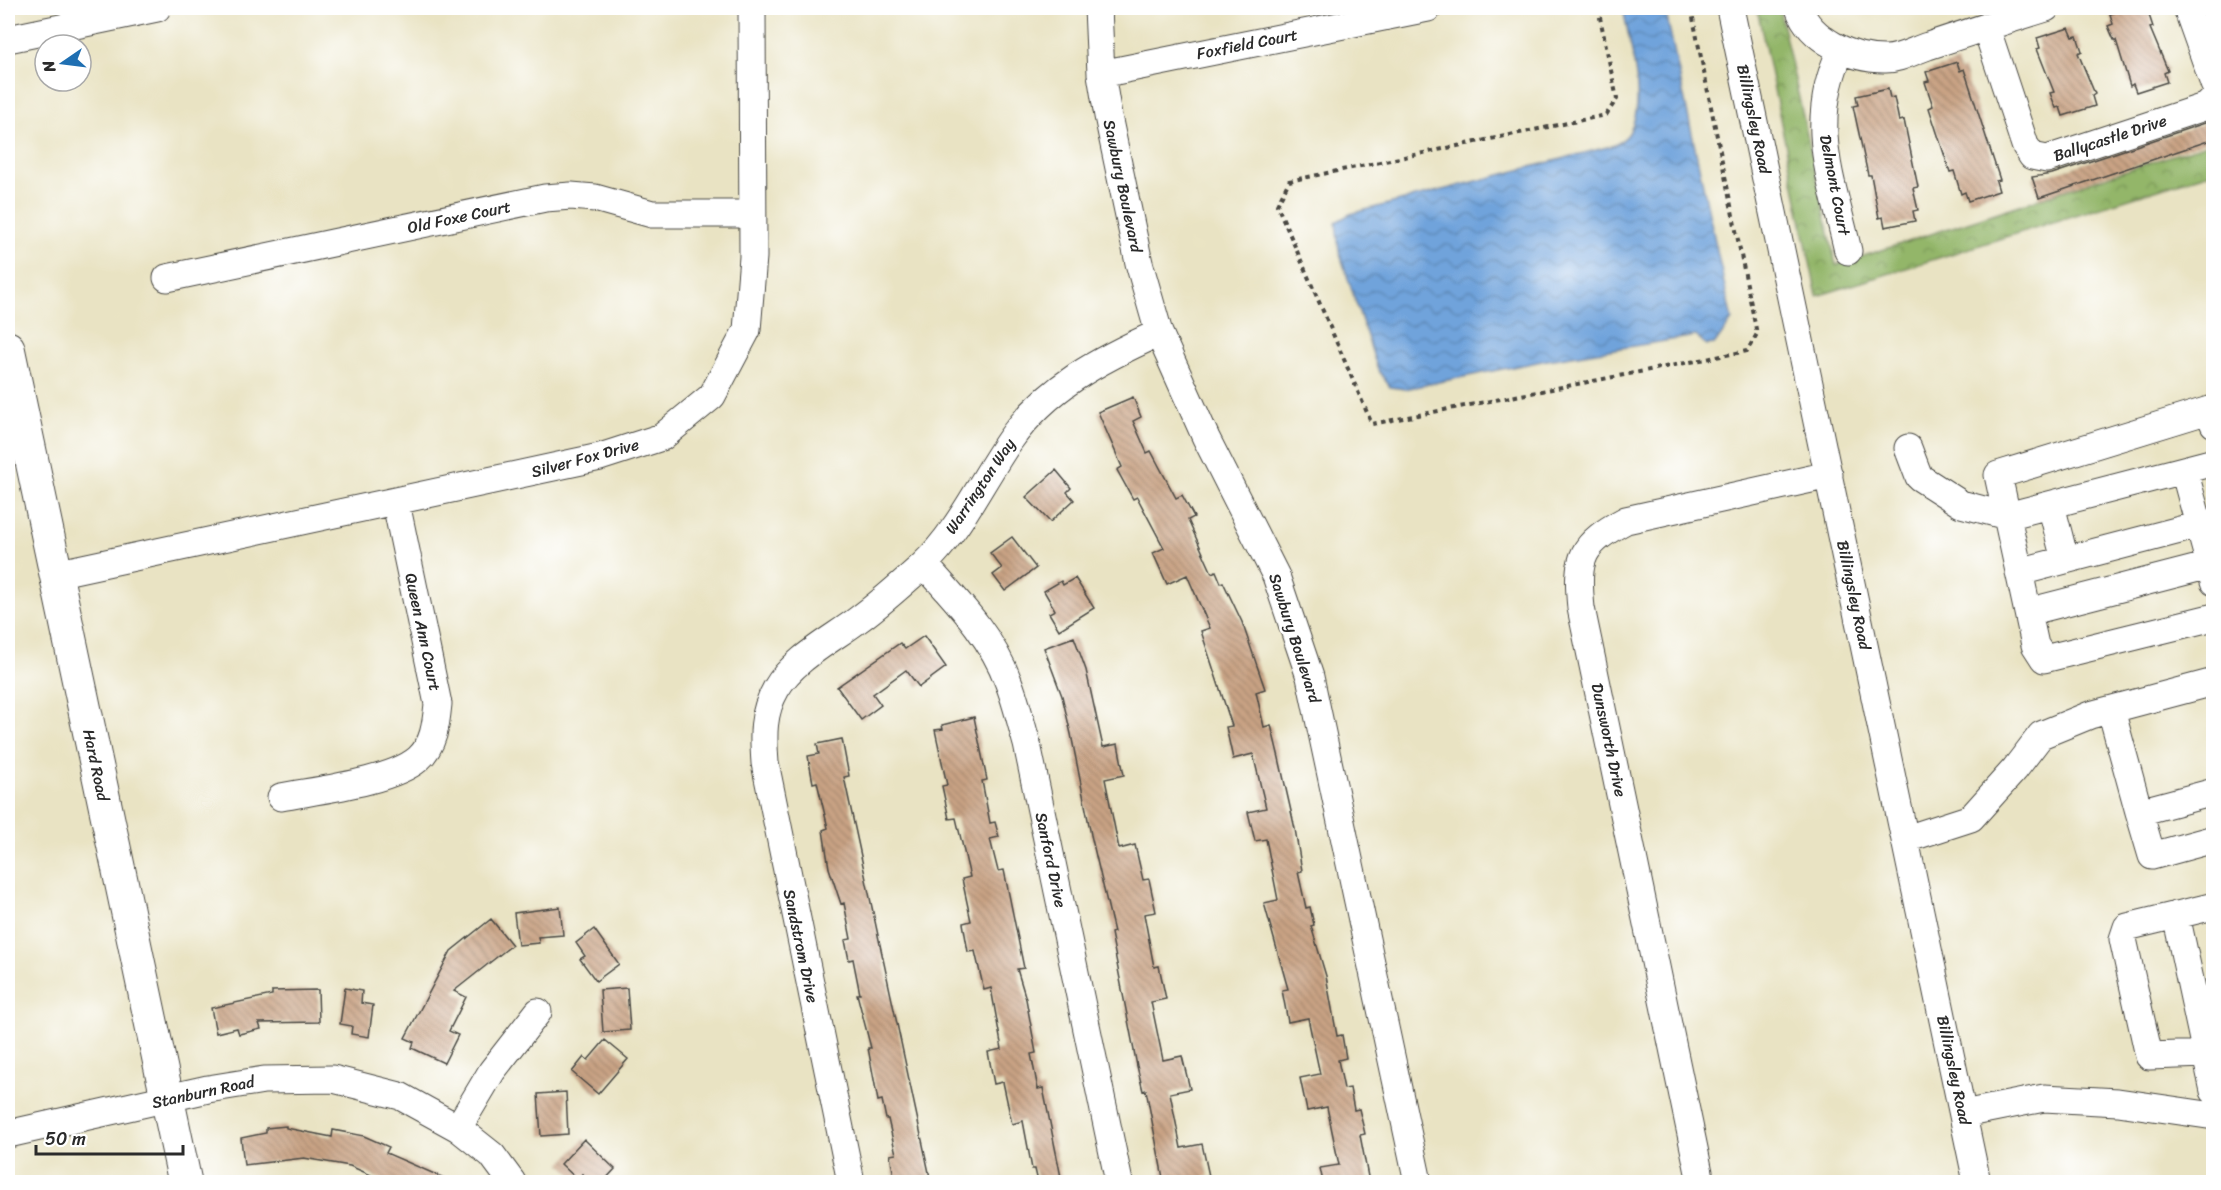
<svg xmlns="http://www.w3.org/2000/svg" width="2221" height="1190" viewBox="0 0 2221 1190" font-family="Sriracha,sans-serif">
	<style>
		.forest { fill: url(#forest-crowns); stroke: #5f704a; stroke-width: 1.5 }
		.water { fill: url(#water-waves); stroke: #4d6783; stroke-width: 1.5 }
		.building { fill: url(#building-back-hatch) }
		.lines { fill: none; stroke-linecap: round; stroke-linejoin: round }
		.minor-casing { stroke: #484742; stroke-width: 29 }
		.major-casing { stroke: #484742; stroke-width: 35 }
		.path { stroke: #484742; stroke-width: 4; stroke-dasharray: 4.5 4.5; stroke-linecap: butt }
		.minor { stroke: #fff; stroke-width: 27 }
		.major { stroke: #fff; stroke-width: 33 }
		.labels { text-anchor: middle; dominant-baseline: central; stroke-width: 5; stroke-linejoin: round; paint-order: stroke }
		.street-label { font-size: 16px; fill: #2b2b2b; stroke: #fff }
	</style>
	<defs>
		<pattern id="forest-crowns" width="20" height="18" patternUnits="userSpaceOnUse" patternTransform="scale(1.5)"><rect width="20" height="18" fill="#93b669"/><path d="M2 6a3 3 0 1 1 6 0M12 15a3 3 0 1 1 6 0" fill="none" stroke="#789457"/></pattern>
		<pattern id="water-waves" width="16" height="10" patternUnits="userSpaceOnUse" patternTransform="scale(1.5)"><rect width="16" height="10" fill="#6fa3db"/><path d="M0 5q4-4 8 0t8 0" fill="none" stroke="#5b85b2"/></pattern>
		<pattern id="building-back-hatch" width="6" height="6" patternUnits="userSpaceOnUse" patternTransform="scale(1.5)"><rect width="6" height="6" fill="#c9a384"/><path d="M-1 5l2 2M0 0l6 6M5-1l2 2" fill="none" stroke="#a3856c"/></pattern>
	</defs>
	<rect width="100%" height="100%" fill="#fff"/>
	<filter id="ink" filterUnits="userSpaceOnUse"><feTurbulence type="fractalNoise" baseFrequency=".0167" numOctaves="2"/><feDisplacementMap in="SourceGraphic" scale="12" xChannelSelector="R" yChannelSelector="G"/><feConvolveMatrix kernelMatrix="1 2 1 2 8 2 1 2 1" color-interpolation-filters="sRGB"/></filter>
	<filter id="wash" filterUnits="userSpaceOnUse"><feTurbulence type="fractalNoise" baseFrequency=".008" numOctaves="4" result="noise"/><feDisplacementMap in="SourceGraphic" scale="24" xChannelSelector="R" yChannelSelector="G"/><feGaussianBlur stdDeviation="1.35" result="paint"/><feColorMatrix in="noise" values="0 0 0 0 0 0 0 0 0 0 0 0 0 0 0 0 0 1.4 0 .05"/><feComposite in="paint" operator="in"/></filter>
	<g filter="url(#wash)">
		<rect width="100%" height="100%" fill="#e9e3c3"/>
		<path class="forest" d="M1757,8H1779L1836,265L2213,142V172L1817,296Z"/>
		<path class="water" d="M1623,8H1665L1732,320L1715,344L1706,345L1696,336L1547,360L1405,389L1390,387L1378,370L1339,251L1336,222L1350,214L1615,145C1620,142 1626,138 1629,133C1648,101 1629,43 1623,8Z"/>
		<g id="blocks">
			<path class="building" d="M2130,8H2141L2144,14L2148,12L2153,27L2150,28L2168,71L2164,73L2167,82L2136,92L2133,84L2130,86L2116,40H2114L2108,26L2113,24L2110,14Z
				M2069,28L2073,37L2077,36L2082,51L2078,53L2095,94L2092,96L2095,106L2063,116L2060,107L2056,108L2050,93L2054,92L2037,49L2040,48L2037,38Z
				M1957,62L1960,71L1964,69L2000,180L1996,181L1999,191L1968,201L1965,192L1961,194L1954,171L1950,172L1929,108L1933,106L1925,82L1929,81L1926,72Z
				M1888,89L1890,98L1894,97L1899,121L1904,120L1918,187L1913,188L1918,210L1913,211L1915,221L1885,227L1883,217L1879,218L1871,175H1868L1853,106L1858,105L1856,96Z
				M2214,120V139L2039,198L2032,177L2052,174Z
				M1133,397L1141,417L1133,421L1147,453L1151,451L1176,498L1182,495L1194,517L1188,520L1212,573L1216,571L1221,583L1223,582L1242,622L1265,689L1256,692L1264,727L1271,725L1279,758L1295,829L1302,871L1298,872L1306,908L1310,907L1314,925L1311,926L1326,976L1337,1036L1342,1035L1346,1058L1338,1060L1344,1089L1350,1088L1354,1110L1359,1109L1365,1134L1360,1135L1369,1182H1323L1320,1168L1339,1165L1327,1107L1307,1111L1300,1078L1320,1074L1308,1018L1288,1022L1282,990L1288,989L1264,903L1278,900L1266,839L1255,841L1248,812L1266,808L1253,754L1233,759L1226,727L1232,726L1201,631L1210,628L1187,575L1167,584L1153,553L1164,548L1137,497L1133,499L1117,470L1122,467L1098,412Z
				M1056,470L1071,488L1067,492L1074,500L1050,522L1026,497Z
				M1012,537L1036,568L1005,591L993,575L1002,568L990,553Z
				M1075,578L1094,608L1059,630L1049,613L1055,610L1044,591L1061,581L1063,585Z
				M924,636L946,667L919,687L906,670L873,694L881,705L861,720L837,687L900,643L905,649Z
				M1074,637L1086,670L1103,747L1118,744L1124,775L1105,779L1119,849L1135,845L1143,880L1149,879L1156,912L1144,914L1154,967L1159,966L1166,999L1151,1002L1163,1060L1182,1056L1190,1089L1170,1093L1181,1148L1202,1144L1209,1176L1181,1182H1173L1171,1177L1163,1178L1146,1090L1143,1091L1137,1066L1111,933L1114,932L1091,835L1071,734L1062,696L1044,648Z
				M974,717L987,780L982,781L990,823L995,822L999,837L990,839L998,871L1004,870L1024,968L1017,969L1026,999L1036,1053L1031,1054L1038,1089L1043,1088L1062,1182H1038L1035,1169H1032L1023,1121L1012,1124L1003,1082L994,1084L988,1052L1002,1049L991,988L984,990L975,951L968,952L963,923L971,921L962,879L970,877L956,818L949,819L942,786L947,785L935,730L943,729L942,725Z
				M842,739L849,776L844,777L931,1182H895L890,1155L896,1154L888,1119H886L882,1100L878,1101L868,1048H871L857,994H860L853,959L849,960L845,940L851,939L844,903L841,904L829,868L823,830L828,828L817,782L813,783L808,756L819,754L817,744Z
				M560,907L563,935L538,937L539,943L518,945L514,913Z
				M491,919L512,945L454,991L466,997L449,1031L458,1035L444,1063L412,1048L414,1042L405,1038L451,951Z
				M594,929L619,964L596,981L580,959L585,956L576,943Z
				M345,988L362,991L361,1003L373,1005L369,1037L351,1034L352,1026L340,1024Z
				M627,988L630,1030L603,1032L600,990Z
				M318,990L319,1022L259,1023L261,1029L239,1034L237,1028L216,1033L211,1008L272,995V991Z
				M605,1040L628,1059L598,1094L572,1072L584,1057L588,1060Z
				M566,1092L568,1134L541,1136L538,1094Z
				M286,1126V1128L332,1137L333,1130L364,1136L389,1147L386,1153L453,1182H387L350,1166L304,1158L244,1165L241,1138L266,1133V1128Z
				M584,1139L615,1169L603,1182H591L582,1174L578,1180L561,1164Z"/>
		</g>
	</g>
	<g filter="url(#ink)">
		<use href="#blocks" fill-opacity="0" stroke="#484742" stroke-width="1.5"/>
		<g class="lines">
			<g class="minor-casing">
				<path id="minor" d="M1098,8L1101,74L1108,116L1139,263L1159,333L1206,438L1276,576L1310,677L1418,1182
					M1730,8L1977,1182
					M1799,8C1810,40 1852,59 1884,59C1898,60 1915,50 1928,46C1967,33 2007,20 2046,8
					M2187,8L2214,84
					M1986,27L2025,145L2032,156L2047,159L2207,106L2214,99
					M8,39L157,8
					M1841,50C1807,124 1831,176 1848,251
					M1101,74L1428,8
					M167,278L545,198L571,196L595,198L652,214H752
					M2214,424L2209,410L1998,475L2035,645L2044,659L2214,617
					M1908,448L1919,477L1961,504L2007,516L2214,462
					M2184,470L2210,565
					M2051,505L2065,560
					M924,564C956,600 991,635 1008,681C1016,701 1021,723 1027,744L1119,1182
					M2019,572L2199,525
					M55,574L600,457L662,437L712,396L747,330L753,257L752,8
					M2028,612L2210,565L2214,582
					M2111,710L2139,812L2214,792
					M281,797C317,790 391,782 418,759C434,745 436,724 438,704L396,503
					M2139,812L2152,856L2214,839
					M1906,839L1971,818L2015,769L2041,735L2090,715L2214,682
					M2176,915L2214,1091
					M2206,1054L2149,1056L2123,939L2127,927L2214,906
					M1963,1114L2044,1098L2118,1102L2214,1116
					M458,1128L492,1071L538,1012
					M8,1134L208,1089L264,1080L333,1079L400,1096L458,1128L492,1155L512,1182
					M851,1182L765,763C763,736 762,713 776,689C793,659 833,639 859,619C881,603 902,584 922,566C958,533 982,480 1010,440C1047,387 1101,359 1159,333
					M1701,1182L1581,608C1576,557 1581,544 1626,520L1829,475"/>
			</g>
			<g class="major-casing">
				<path id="major" d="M8,348L185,1182"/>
			</g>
			<path class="path" d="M1598,8L1617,99L1606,115L1289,181L1277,205L1372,424L1747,351L1757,334L1691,8"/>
			<use href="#minor" class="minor"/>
			<use href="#major" class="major"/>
		</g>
	</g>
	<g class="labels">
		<g class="street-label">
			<text transform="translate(1247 44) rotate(-11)">Foxfield Court</text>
			<text transform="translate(1754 119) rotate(78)">Billingsley Road</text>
			<text transform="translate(2110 138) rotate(-18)">Ballycastle Drive</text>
			<text transform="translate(1835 185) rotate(79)">Delmont Court</text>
			<text transform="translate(1123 186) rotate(78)">Sawbury Boulevard</text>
			<text transform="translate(459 217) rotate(-12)">Old Foxe Court</text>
			<text transform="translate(585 458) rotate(-15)">Silver Fox Drive</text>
			<text transform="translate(980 486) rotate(-56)">Warrington Way</text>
			<text transform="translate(1854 595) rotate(78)">Billingsley Road</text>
			<text transform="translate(423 632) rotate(78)">Queen Ann Court</text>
			<text transform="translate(1295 638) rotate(72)">Sawbury Boulevard</text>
			<text transform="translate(1609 740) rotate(78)">Dunsworth Drive</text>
			<text transform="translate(96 765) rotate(78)">Hard Road</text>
			<text transform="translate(1051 860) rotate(78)">Sanford Drive</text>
			<text transform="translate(801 946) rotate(78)">Sandstrom Drive</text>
			<text transform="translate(1954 1070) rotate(78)">Billingsley Road</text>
			<text transform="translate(203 1092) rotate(-12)">Stanburn Road</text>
		</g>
	</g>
	<rect width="2221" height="1190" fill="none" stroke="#fff" stroke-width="30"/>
	<g transform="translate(63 63) rotate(256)"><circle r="28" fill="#ffffff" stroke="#aaaaaa" stroke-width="1.5"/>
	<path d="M0-4.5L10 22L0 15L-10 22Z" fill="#1f6fb2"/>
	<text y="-9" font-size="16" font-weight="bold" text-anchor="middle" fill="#2b2b2b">N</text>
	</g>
	<path d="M36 1145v9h147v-9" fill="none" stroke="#2b2b2b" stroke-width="3"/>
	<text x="45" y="1145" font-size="18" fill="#2b2b2b" stroke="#ffffff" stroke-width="4.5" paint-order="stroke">50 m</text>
</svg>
